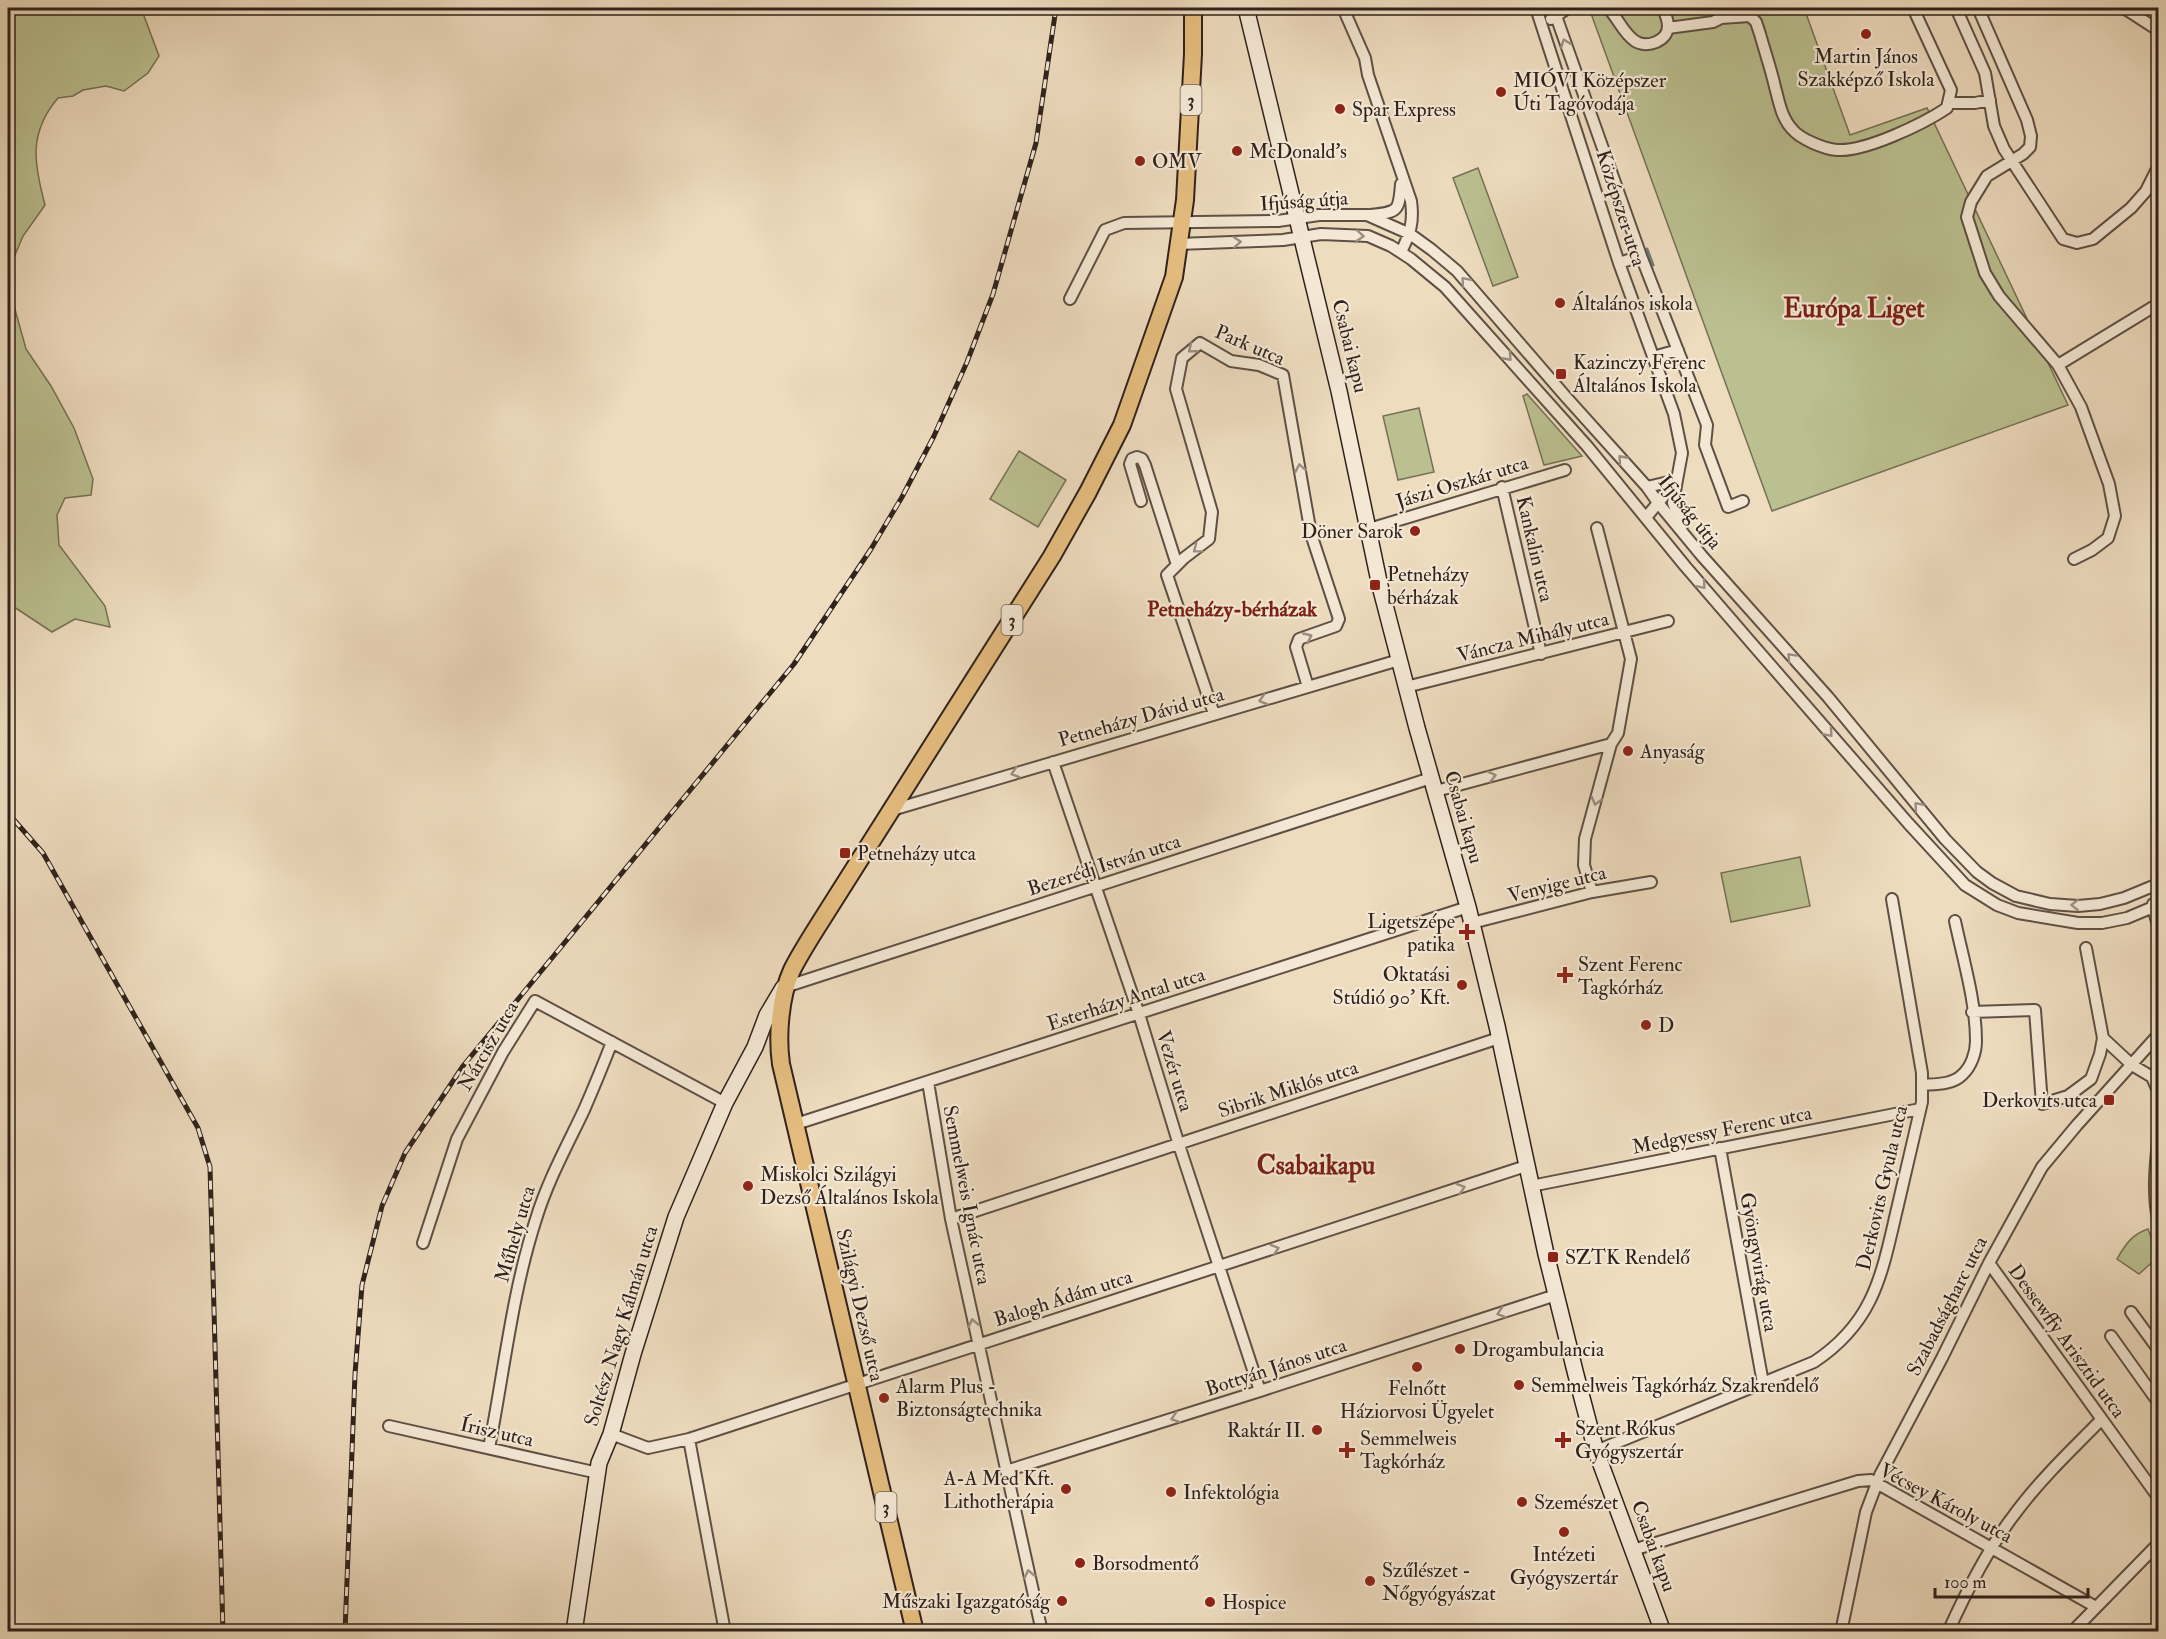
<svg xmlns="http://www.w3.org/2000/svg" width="2166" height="1639" viewBox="0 0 2166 1639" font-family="'IM FELL Double Pica',serif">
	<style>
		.green { fill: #bbc090; stroke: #757156; stroke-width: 1.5 }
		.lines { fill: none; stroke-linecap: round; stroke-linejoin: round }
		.stream { stroke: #6f7e77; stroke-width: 3 }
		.street-casing { stroke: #5f5045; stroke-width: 14 }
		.secondary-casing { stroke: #2f221c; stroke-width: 18 }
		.primary-casing { stroke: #2f221c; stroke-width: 20 }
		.street { stroke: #f4e8d5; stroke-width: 10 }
		.secondary { stroke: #f4e8d5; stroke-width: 15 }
		.primary { stroke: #e7be80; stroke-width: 16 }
		.rail-casing { stroke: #2f221c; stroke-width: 5 }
		.rail { stroke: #f4e8d5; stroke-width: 3; stroke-dasharray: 9; stroke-linecap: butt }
		.oneway { stroke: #9b8f82 }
		.poi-dot { fill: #8f2418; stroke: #f4e8d5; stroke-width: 2 }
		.labels { text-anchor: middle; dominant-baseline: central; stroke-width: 4.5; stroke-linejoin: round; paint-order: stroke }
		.shield { fill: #f4e8d5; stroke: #6a5d54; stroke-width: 1.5 }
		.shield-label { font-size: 18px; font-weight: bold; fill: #2f221c }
		.poi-label { font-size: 20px; fill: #2f221c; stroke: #f4e8d5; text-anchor: start }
		.street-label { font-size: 20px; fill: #2f221c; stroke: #f4e8d5 }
		.neighbourhood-label { font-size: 21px; font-weight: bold; fill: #7a1f14; stroke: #f4e8d5 }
		.district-label { font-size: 26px; font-weight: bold; fill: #7a1f14; stroke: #f4e8d5 }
	</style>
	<rect width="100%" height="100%" fill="#eedcbf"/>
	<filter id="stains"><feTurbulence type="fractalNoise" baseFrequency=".00333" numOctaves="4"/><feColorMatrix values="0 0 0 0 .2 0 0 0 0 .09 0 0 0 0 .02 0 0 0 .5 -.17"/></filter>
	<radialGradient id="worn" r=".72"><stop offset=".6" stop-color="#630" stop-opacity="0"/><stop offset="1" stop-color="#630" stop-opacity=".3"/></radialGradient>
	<path class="green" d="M8,8H141L159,56L148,73L124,91L106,86L83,90L73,96L58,98C28,133 34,164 45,205L23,236L10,267L13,302L26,349L51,386L74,428L93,479L91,495L65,498L57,515L59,545L105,606L110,627L75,619L52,632L8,603Z
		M1589,8H1804L1850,135L1927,108L2068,405L1772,511Z
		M1478,168L1518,277L1493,286L1453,178Z
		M1527,394L1582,456L1544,465L1523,396Z
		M1419,408L1434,472L1398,480L1383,416Z
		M1019,451L1066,480L1038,527L990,499Z
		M1800,857L1810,906L1731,922L1721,873Z
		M2148,1229L2158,1257L2139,1274L2117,1259C2125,1245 2132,1234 2148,1229Z"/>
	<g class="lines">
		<path class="stream" d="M1647,249L1653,265"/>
		<g class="street-casing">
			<path id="street" d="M1343,8L1365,58L1368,75L1411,201C1414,222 1410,234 1401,252
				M1536,8L1619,263L1674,414L1682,453L1677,480L1648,515
				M1608,8C1618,18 1623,33 1635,41C1647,49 1668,41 1668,26C1668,20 1665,13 1663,8
				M1913,8L1951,90L1948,103H1975L1990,100
				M1956,8L1985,73L1994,126L2004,149L2063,239L2077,243L2093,239L2131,208L2146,191L2158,167
				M1978,8L2027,120L2031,136L2030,147L2023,154L1987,176L1971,202L1967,217L1985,273L1999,296L2058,365L2081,407L2109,484L2115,516L2108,538L2092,550L2074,559
				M2124,8L2158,30
				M1556,16L1641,256L1707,425L1705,445L1728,507L1743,501
				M1551,19L1568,8
				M1668,28L1713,22L1721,18L1750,16L1756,22L1760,34C1765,52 1771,69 1775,87C1779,101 1781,117 1792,129C1800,139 1824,149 1837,150C1865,152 1923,124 1947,108L1948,103
				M1370,215C1398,212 1399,212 1401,184
				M1178,244L1283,240L1321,234L1368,236L1391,246L1411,259L1445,287L1587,446L1685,566L1754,646L1908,823L1965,885L1997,905L2018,913L2078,923H2102L2127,918L2158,905
				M1619,263L1641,256
				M1070,299L1105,230L1124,223L1278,221L1319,215H1367L1410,234L1432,250L1457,271L1566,397L1647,487L1659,504L1702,556L1828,697L1945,839L1977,872L1992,883L2016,896L2050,904L2078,906L2100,904L2124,898L2158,884
				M1653,357L1678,350
				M2058,365L2158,304
				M1502,487L1541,654
				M1647,487L1677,480L1673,503L1682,526
				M1141,501L1130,464L1132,459L1137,457L1142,459L1145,465L1177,565
				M1369,529L1565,470
				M1406,687L1668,621
				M1214,714L1167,575L1184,558L1209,539L1212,512L1176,389L1182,358L1200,343L1231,361L1259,365L1283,375L1311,534L1339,619L1336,626L1299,639L1296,647L1308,687
				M1053,762L1139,1014L1179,1145L1260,1391
				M1436,791L1611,744
				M892,810L1399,660
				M1592,892L1584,865L1585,839L1611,744L1618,733L1631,659L1597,528
				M2153,904V908L2158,925
				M1472,923L1592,892L1651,882
				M788,986L1431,778
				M1972,1012L2035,1010L2042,1104L2068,1096L2091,1079L2100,1054L2103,1038L2086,948
				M2103,1038L2132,1065L2152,1077L2158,1091
				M928,1082L951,1219L1042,1632
				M1922,1085C1935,1084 1952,1085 1962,1075C1971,1067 1976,1053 1976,1041C1976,1002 1963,959 1955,921
				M796,1124L1468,907
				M2158,1142C2155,1169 2153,1193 2158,1220
				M1720,1148L1763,1383
				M1531,1186L1920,1109
				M951,1219L1499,1038
				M423,1243L457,1139L503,1052L535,1001L725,1103
				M1989,1263L2158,1497
				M2131,1312L2158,1349
				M2111,1336L2158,1402
				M389,1426L598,1473
				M611,1434L648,1448L689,1439L1526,1166
				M689,1439L725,1632
				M489,1448C504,1372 512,1293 536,1219C548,1180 567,1146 584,1110C594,1087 603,1065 612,1042
				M1596,1451L1814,1362C1876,1321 1882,1272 1898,1205C1906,1171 1914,1136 1922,1102V1073L1892,899
				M1006,1471L1260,1391L1556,1295
				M1633,1550L1858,1481L1871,1480L2096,1607
				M1841,1632L1866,1512L1880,1475L1942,1358L1989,1263L2042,1167L2077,1125L2158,1035
				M1948,1632C1966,1592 1987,1550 2014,1515C2039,1481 2071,1450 2101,1420
				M2072,1632L2158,1544"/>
		</g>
		<g class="secondary-casing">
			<path id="secondary" d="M1246,8L1339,391L1380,586L1417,728L1468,907L1497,1026L1546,1254L1576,1375L1596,1451L1663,1632
				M574,1632L599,1463L611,1434L633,1354L676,1217L725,1103L755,1047L767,1015L783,988"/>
		</g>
		<g class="primary-casing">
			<path id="primary" d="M915,1632L781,1064C777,1036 780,996 792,970C800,954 811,937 821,921L1052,556L1088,492L1122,425L1174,277L1185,200L1193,54V8"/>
		</g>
		<use href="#street" class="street"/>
		<use href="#secondary" class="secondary"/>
		<use href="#primary" class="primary"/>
		<g class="rail-casing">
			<path id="rail" d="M14,820L43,853L198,1128L210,1167L223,1632
				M345,1632L355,1374L362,1285L382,1206L405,1153L463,1066L794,664L871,549L902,497L934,436L967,362L993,294L1036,143L1056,8"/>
		</g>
		<use href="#rail" class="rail"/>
	</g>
	<defs><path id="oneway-chevron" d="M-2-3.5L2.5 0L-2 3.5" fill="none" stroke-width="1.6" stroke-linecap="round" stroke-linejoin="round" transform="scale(1.5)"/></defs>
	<g class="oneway">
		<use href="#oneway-chevron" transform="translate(1565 43) rotate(-110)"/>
		<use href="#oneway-chevron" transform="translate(1360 236) rotate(5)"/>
		<use href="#oneway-chevron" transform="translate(1237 242) rotate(-3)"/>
		<use href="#oneway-chevron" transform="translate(1465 281) rotate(-130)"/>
		<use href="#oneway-chevron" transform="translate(1192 349) rotate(141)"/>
		<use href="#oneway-chevron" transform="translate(1508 357) rotate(48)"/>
		<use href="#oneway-chevron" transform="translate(1622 459) rotate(-132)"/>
		<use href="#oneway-chevron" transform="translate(1300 468) rotate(-100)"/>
		<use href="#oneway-chevron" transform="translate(1197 549) rotate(143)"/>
		<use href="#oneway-chevron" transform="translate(1702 585) rotate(49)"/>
		<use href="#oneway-chevron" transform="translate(1308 637) rotate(-25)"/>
		<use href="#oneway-chevron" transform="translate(1791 657) rotate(-133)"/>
		<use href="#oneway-chevron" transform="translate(1263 700) rotate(164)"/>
		<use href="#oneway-chevron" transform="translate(1829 733) rotate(49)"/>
		<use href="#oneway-chevron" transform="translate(1015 773) rotate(163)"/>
		<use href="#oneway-chevron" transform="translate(1492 776) rotate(-15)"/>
		<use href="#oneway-chevron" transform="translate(1596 801) rotate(105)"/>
		<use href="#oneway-chevron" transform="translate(1918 806) rotate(-130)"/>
		<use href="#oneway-chevron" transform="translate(2075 905) rotate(-179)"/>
		<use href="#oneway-chevron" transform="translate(1461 1188) rotate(-18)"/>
		<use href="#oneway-chevron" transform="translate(1275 1249) rotate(-18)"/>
		<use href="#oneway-chevron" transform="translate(1501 1313) rotate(162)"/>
		<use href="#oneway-chevron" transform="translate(973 1323) rotate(-102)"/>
		<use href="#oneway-chevron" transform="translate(1175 1418) rotate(163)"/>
		<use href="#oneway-chevron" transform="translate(1029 1574) rotate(-103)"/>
	</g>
	<g class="poi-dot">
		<circle cx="1866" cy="34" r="6"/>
		<circle cx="1501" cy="92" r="6"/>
		<circle cx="1340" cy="109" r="6"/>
		<circle cx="1237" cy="151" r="6"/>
		<circle cx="1140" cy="161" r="6"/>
		<circle cx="1560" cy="303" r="6"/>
		<rect x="1555" y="368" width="12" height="12" rx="3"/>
		<circle cx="1415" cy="531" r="6"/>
		<rect x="1369" y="579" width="12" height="12" rx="3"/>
		<circle cx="1628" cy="751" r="6"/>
		<rect x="839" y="847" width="12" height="12" rx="3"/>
		<path d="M1464 923h6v6h6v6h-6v6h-6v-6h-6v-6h6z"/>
		<path d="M1562 966h6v6h6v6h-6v6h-6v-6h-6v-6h6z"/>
		<circle cx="1462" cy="985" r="6"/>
		<circle cx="1646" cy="1025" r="6"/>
		<rect x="2103" y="1094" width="12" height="12" rx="3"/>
		<circle cx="748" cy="1186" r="6"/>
		<rect x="1547" y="1251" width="12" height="12" rx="3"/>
		<circle cx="1460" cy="1349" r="6"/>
		<circle cx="1417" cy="1367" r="6"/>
		<circle cx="1519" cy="1385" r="6"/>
		<circle cx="884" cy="1398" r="6"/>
		<circle cx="1317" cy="1430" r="6"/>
		<path d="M1560 1431h6v6h6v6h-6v6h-6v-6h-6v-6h6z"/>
		<path d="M1344 1441h6v6h6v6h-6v6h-6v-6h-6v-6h6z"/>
		<circle cx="1066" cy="1489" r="6"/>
		<circle cx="1171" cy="1492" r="6"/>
		<circle cx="1522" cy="1502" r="6"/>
		<circle cx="1564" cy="1532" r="6"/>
		<circle cx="1080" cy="1563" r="6"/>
		<circle cx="1370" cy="1581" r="6"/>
		<circle cx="1062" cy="1601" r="6"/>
		<circle cx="1210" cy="1602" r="6"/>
	</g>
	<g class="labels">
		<g class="shield">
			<rect x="1180.5" y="85" width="21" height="30" rx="4.5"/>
			<rect x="1001.5" y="605" width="21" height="30" rx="4.5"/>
			<rect x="875.5" y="1492" width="21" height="30" rx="4.5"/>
		</g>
		<g class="shield-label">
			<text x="1191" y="100">3</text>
			<text x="1012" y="620">3</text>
			<text x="886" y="1507">3</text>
		</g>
		<g class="poi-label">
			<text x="1866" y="56" text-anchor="middle">Martin János<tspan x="1866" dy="23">Szakképző Iskola</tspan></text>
			<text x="1513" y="80">MIÓVI Középszer<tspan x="1513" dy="23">Úti Tagóvodája</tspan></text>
			<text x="1352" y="109">Spar Express</text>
			<text x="1249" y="151">McDonald's</text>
			<text x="1152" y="161">OMV</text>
			<text x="1572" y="303">Általános iskola</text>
			<text x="1573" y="362">Kazinczy Ferenc<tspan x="1573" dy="23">Általános Iskola</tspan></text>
			<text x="1403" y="531" text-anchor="end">Döner Sarok</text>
			<text x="1387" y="574">Petneházy<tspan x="1387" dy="23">bérházak</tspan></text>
			<text x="1640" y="751">Anyaság</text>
			<text x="857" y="853">Petneházy utca</text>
			<text x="1455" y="921" text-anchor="end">Ligetszépe<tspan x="1455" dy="23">patika</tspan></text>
			<text x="1578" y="964">Szent Ferenc<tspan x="1578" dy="23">Tagkórház</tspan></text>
			<text x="1450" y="974" text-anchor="end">Oktatási<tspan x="1450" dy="23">Stúdió 90' Kft.</tspan></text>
			<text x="1658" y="1025">D</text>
			<text x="2097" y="1100" text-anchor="end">Derkovits utca</text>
			<text x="760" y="1174">Miskolci Szilágyi<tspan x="760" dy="23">Dezső Általános Iskola</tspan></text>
			<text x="1565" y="1257">SZTK Rendelő</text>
			<text x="1472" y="1349">Drogambulancia</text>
			<text x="1531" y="1385">Semmelweis Tagkórház Szakrendelő</text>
			<text x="896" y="1386">Alarm Plus -<tspan x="896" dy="23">Biztonságtechnika</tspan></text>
			<text x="1417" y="1388" text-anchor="middle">Felnőtt<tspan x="1417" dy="23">Háziorvosi Ügyelet</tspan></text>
			<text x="1575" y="1428">Szent Rókus<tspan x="1575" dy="23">Gyógyszertár</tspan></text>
			<text x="1305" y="1430" text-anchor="end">Raktár II.</text>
			<text x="1360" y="1438">Semmelweis<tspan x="1360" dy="23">Tagkórház</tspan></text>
			<text x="1054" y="1478" text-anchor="end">A-A Med Kft.<tspan x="1054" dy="23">Lithotherápia</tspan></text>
			<text x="1183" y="1492">Infektológia</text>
			<text x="1534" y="1502">Szemészet</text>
			<text x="1564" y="1554" text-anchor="middle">Intézeti<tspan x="1564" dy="23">Gyógyszertár</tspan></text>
			<text x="1092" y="1563">Borsodmentő</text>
			<text x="1382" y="1570">Szűlészet -<tspan x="1382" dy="23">Nőgyógyászat</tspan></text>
			<text x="1050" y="1601" text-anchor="end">Műszaki Igazgatóság</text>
			<text x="1222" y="1602">Hospice</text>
		</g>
		<g class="street-label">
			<text transform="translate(1304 201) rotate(-4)">Ifjúság útja</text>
			<text transform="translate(1621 208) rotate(72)">Középszer utca</text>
			<text transform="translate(1250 345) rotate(23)">Park utca</text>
			<text transform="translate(1350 346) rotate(76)">Csabai kapu</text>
			<text transform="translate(1462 482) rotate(-17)">Jászi Oszkár utca</text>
			<text transform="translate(1690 512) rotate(51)">Ifjúság útja</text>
			<text transform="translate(1535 549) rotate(77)">Kankalin utca</text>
			<text transform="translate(1533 637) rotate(-14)">Váncza Mihály utca</text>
			<text transform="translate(1141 717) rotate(-16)">Petneházy Dávid utca</text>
			<text transform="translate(1464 817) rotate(74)">Csabai kapu</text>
			<text transform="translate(1104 865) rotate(-18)">Bezerédj István utca</text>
			<text transform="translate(1557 884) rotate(-14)">Venyige utca</text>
			<text transform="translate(1126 999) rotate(-18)">Esterházy Antal utca</text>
			<text transform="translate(488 1046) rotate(-60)">Nárcisz utca</text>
			<text transform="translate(1175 1071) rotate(73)">Vezér utca</text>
			<text transform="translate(1288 1089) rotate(-18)">Sibrik Miklós utca</text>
			<text transform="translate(1722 1130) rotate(-11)">Medgyessy Ferenc utca</text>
			<text transform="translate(1882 1188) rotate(-77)">Derkovits Gyula utca</text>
			<text transform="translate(967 1195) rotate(79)">Semmelweis Ignác utca</text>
			<text transform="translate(515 1234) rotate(-74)">Műhely utca</text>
			<text transform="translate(1759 1262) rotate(80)">Gyöngyvirág utca</text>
			<text transform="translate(1063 1298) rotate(-18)">Balogh Ádám utca</text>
			<text transform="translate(860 1305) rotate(77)">Szilágyi Dezső utca</text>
			<text transform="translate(1947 1306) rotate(-63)">Szabadságharc utca</text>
			<text transform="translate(621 1326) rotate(-73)">Soltész Nagy Kálmán utca</text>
			<text transform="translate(2067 1341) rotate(54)">Dessewffy Arisztid utca</text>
			<text transform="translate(1276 1367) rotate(-18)">Bottyán János utca</text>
			<text transform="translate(497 1432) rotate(13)">Írisz utca</text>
			<text transform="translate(1946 1503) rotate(28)">Vécsey Károly utca</text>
			<text transform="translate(1654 1546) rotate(70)">Csabai kapu</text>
		</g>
		<g class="neighbourhood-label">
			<text x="1232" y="609">Petneházy-bérházak</text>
		</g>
		<g class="district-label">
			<text x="1854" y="309">Európa Liget</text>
			<text x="1316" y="1166">Csabaikapu</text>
		</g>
	</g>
	<rect width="2166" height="1639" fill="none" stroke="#eedcbf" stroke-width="30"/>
	<rect x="9" y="9" width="2148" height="1621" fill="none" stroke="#2f221c" stroke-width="3"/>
	<rect x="15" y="15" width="2136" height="1609" fill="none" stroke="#2f221c" stroke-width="1.5"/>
	<path d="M1935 1588v9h153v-9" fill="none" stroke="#2f221c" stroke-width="3"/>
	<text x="1944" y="1588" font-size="18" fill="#2f221c" stroke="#f4e8d5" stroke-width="4.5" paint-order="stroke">100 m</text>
	<rect width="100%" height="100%" filter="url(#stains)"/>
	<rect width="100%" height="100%" fill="url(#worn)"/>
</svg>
